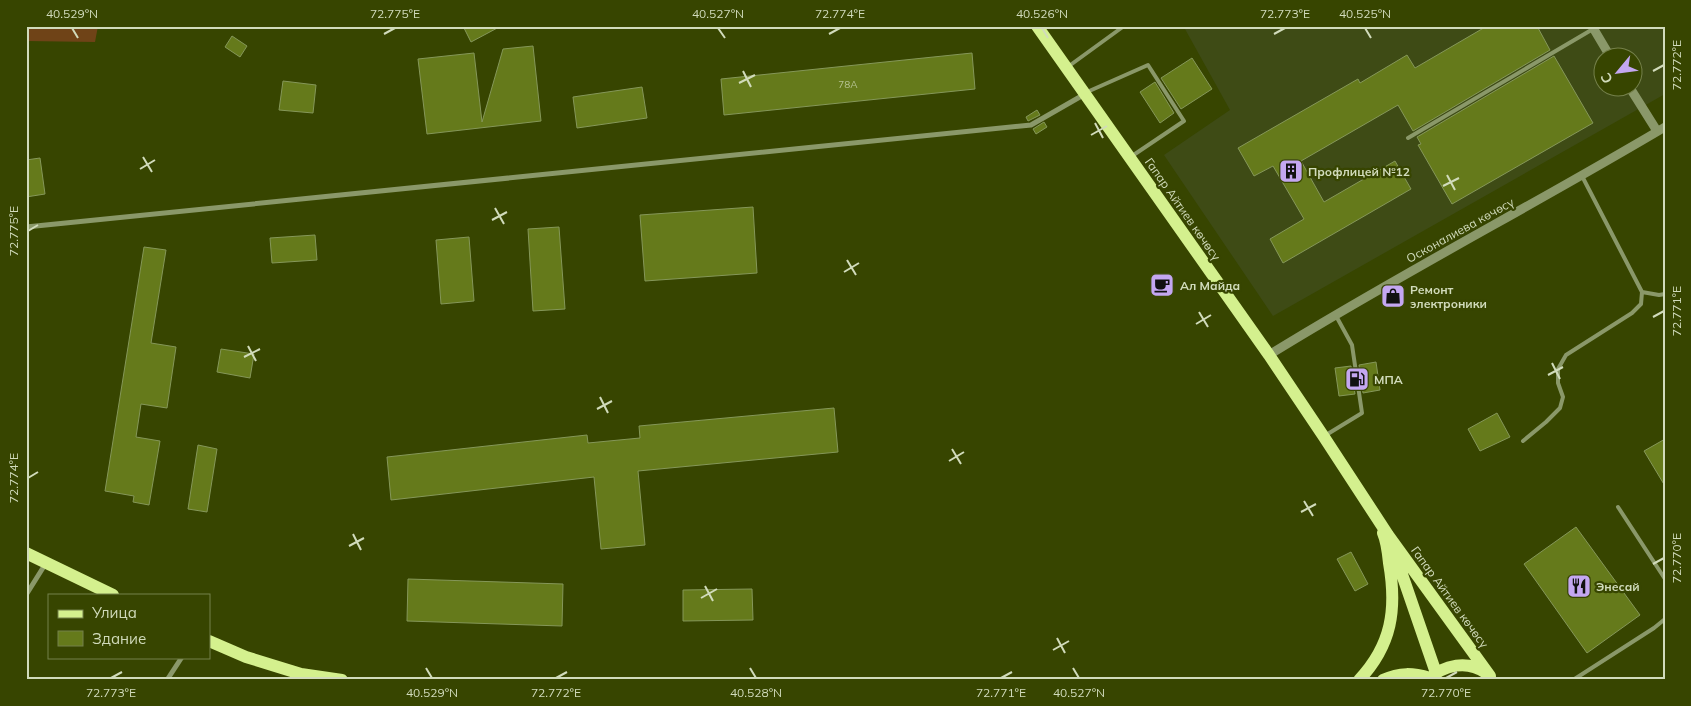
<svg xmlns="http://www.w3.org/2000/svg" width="1691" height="706" viewBox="0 0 1691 706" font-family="Mulish,sans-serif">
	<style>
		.built { fill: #3e4b15; fill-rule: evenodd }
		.green { fill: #6f4317 }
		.building { fill: #657a1b; stroke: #859759 }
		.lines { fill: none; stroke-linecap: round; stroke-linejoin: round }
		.service { stroke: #8a9869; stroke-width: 4 }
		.minor { stroke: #8a9869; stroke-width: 5 }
		.tertiary { stroke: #8a9869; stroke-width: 9 }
		.primary { stroke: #d4f08e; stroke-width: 12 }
		.ticks { fill: none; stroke: #d1dbbb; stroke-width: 2 }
		.labels { text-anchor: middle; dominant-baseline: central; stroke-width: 4.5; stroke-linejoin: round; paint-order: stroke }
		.number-label { font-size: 10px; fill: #b6c393 }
		.poi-label { font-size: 12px; font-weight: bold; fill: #d1dbbb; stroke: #374500; text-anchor: start }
		.street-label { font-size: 12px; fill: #d1dbbb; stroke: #374500 }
		.neatline { fill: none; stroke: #d1dbbb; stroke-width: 2 }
		.ticks-label { font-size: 12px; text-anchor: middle; fill: #d1dbbb }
	</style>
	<rect width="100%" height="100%" fill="#374500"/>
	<path class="built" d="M1188,26H1665V94L1273,316L1164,155L1230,110L1185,29ZM1604,58H1634V88H1604Z"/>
	<path class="green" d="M26,26H98L95,42L26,41Z"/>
	<path class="building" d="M463,26H501L471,42Z
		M1487,26H1537L1550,50L1413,131L1398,105L1301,161L1324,202L1395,161L1411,189L1283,263L1270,239L1304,219L1273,166L1254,176L1238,148L1358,79L1360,83L1407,55L1415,68Z
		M232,36L247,46L240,57L225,47Z
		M533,46L541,121L427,134L418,59L474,53L482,122L503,49Z
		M972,53L975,89L724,115L721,79Z
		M1554,56L1593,123L1452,204L1418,145L1421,144L1417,137Z
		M1192,58L1212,89L1181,109L1161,78Z
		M283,81L316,85L313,113L279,110Z
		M1155,82L1174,113L1160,123L1140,92Z
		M642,87L647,118L577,128L573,97Z
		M1037,110L1040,115L1028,121L1026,117Z
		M1044,122L1047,127L1036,134L1033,129Z
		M40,158L45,194L26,197V160Z
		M753,207L757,273L645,281L640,215Z
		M559,227L565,309L533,311L528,229Z
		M315,235L317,260L272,263L270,238Z
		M469,237L474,301L441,304L436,240Z
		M144,247L166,250L151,343L176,347L167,408L141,404L136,437L160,441L149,505L133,502L134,496L105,491Z
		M221,349L254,354L250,378L217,372Z
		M1376,362L1380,390L1363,393L1359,365Z
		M1351,366L1355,394L1339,396L1335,368Z
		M834,408L838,452L638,471L645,545L601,549L594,477L391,500L387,457L587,435L588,443L640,438L639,426Z
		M1497,413L1510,437L1480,451L1468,429Z
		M1665,439V486L1644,451Z
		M198,445L217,449L207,512L188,509Z
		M1576,527L1640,615L1587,653L1524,564Z
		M1351,552L1368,584L1355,591L1337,559Z
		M408,579L563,584L562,626L407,621Z
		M752,589L753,620L683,621V590Z"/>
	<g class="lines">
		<path class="service" d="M1069,66L1124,26
			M1087,92L1148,65L1184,121L1132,156
			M1408,138L1593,29
			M1642,292L1659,295L1665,294
			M1326,435L1362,413L1352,345L1335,314
			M1523,441L1546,422L1560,408L1563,397L1558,383V369L1566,355L1632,313L1641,304L1642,292L1582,176
			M1618,507L1665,579
			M1573,680L1654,628L1665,619"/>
		<path class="minor" d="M26,227L1031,125L1085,94
			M26,595L46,563
			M167,680L182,657"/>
		<path class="tertiary" d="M1592,26L1611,58
			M1630,88L1657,131
			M1269,355C1398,275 1534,205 1665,127"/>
		<path class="primary" d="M1037,26L1269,355L1324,437L1388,535L1490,676
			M1394,551L1436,673
			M26,553L113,595
			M209,641L246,657L301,674L342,680
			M1359,680C1392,645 1397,609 1389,563C1388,553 1387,542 1383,533
			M1383,680C1400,672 1413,673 1430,678
			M1428,680C1444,664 1468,660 1486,673"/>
	</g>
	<path class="ticks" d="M72,28L78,38M718,28L725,38M1042,28L1048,38M1365,28L1371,38M384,34L395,28M829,34L840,28M1274,34L1285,28M743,71L751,87M1653,71L1664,65M739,83L755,75M1095,123L1103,138M1091,135L1107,126M143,157L152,172M140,169L155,160M1447,175L1455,190M1443,186L1459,178M495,208L504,224M492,220L507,212M28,231L38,225M847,260L856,275M844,272L859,263M1199,312L1208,327M1653,317L1664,311M1196,324L1211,315M248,346L256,361M244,357L260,349M1552,363L1560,379M1548,375L1563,367M600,397L608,413M597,409L612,401M952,449L961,464M949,461L964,452M28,478L38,472M1304,501L1313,516M1301,512L1316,504M353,534L361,550M349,546L364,538M1653,564L1664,558M705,586L713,601M701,598L717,589M1057,638L1065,653M1053,650L1069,641M426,668L432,678M750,668L756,678M1073,668L1079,678M111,678L122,672M556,678L567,672M1001,678L1012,672M1446,678L1457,672"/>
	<defs>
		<g id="building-square" transform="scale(1.25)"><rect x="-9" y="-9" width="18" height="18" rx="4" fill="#c4a7f1" stroke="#374500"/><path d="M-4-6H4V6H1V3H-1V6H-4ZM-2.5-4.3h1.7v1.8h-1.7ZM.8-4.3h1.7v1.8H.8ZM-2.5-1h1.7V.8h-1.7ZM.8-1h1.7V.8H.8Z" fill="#111"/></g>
		<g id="cafe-square" transform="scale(1.25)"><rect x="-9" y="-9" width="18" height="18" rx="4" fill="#c4a7f1" stroke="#374500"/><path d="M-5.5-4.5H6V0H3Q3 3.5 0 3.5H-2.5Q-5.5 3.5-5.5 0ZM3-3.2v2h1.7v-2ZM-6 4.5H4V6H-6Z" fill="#111"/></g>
		<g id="shop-square" transform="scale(1.25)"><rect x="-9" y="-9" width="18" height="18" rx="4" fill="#c4a7f1" stroke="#374500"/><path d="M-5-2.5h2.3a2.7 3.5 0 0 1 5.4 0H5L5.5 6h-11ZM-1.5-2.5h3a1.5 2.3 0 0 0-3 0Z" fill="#111"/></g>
		<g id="fuel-square" transform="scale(1.25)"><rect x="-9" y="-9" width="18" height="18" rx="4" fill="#c4a7f1" stroke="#374500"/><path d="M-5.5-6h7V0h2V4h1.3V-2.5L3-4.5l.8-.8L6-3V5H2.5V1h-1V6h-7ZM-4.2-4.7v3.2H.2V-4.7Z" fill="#111"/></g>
		<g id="restaurant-square" transform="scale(1.25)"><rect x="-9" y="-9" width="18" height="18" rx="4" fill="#c4a7f1" stroke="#374500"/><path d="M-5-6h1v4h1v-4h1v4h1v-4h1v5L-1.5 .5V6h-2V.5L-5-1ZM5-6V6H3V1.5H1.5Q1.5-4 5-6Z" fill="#111"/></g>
	</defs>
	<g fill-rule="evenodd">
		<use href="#building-square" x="1291" y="171"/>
		<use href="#cafe-square" x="1162" y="285"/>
		<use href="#shop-square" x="1393" y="296"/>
		<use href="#fuel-square" x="1357" y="379"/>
		<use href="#restaurant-square" x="1579" y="586"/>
	</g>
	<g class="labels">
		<g class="number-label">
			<text x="848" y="84">78А</text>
		</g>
		<g class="poi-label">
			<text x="1308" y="171">Профлицей №12</text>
			<text x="1180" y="285">Ал Майда</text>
			<text x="1410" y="289">Ремонт<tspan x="1410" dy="14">электроники</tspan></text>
			<text x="1374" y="379">МПА</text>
			<text x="1596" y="586">Энесай</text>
		</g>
		<g class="street-label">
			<text transform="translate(1183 209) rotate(55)">Гапар Айтиев көчөсү</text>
			<text transform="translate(1460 230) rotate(-29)">Осконалиева көчөсү</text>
			<text transform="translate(1450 597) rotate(54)">Гапар Айтиев көчөсү</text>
		</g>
	</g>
	<rect width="1691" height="706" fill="none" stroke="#374500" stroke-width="55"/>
	<rect x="48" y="594" width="162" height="65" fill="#374500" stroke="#75814b"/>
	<rect x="58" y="610" width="25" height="8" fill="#d4f08e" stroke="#75814b"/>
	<text x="92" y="618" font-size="15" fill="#d1dbbb">Улица</text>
	<rect x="58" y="631" width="25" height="15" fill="#657a1b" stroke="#75814b"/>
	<text x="92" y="644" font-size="15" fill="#d1dbbb">Здание</text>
	<g transform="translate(1618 72) rotate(241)"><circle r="24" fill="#374500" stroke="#75814b"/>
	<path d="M0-4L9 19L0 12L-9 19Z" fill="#c4a7f1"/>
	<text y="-8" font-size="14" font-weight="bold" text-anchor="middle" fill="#d1dbbb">С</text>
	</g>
	<rect x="28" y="28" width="1636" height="650" class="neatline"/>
	<g class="ticks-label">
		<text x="72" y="18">40.529°N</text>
		<text x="395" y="18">72.775°E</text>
		<text x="718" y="18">40.527°N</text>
		<text x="840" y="18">72.774°E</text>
		<text x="1042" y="18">40.526°N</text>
		<text x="1285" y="18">72.773°E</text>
		<text x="1365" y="18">40.525°N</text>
		<text transform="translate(1677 65) rotate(-90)" y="4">72.772°E</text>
		<text transform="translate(14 231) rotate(-90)" y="4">72.775°E</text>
		<text transform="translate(1677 311) rotate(-90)" y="4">72.771°E</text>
		<text transform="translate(14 478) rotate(-90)" y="4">72.774°E</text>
		<text transform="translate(1677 558) rotate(-90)" y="4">72.770°E</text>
		<text x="111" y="697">72.773°E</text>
		<text x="432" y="697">40.529°N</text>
		<text x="556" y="697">72.772°E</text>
		<text x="756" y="697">40.528°N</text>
		<text x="1001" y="697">72.771°E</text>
		<text x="1079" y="697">40.527°N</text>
		<text x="1446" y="697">72.770°E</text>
	</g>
</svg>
